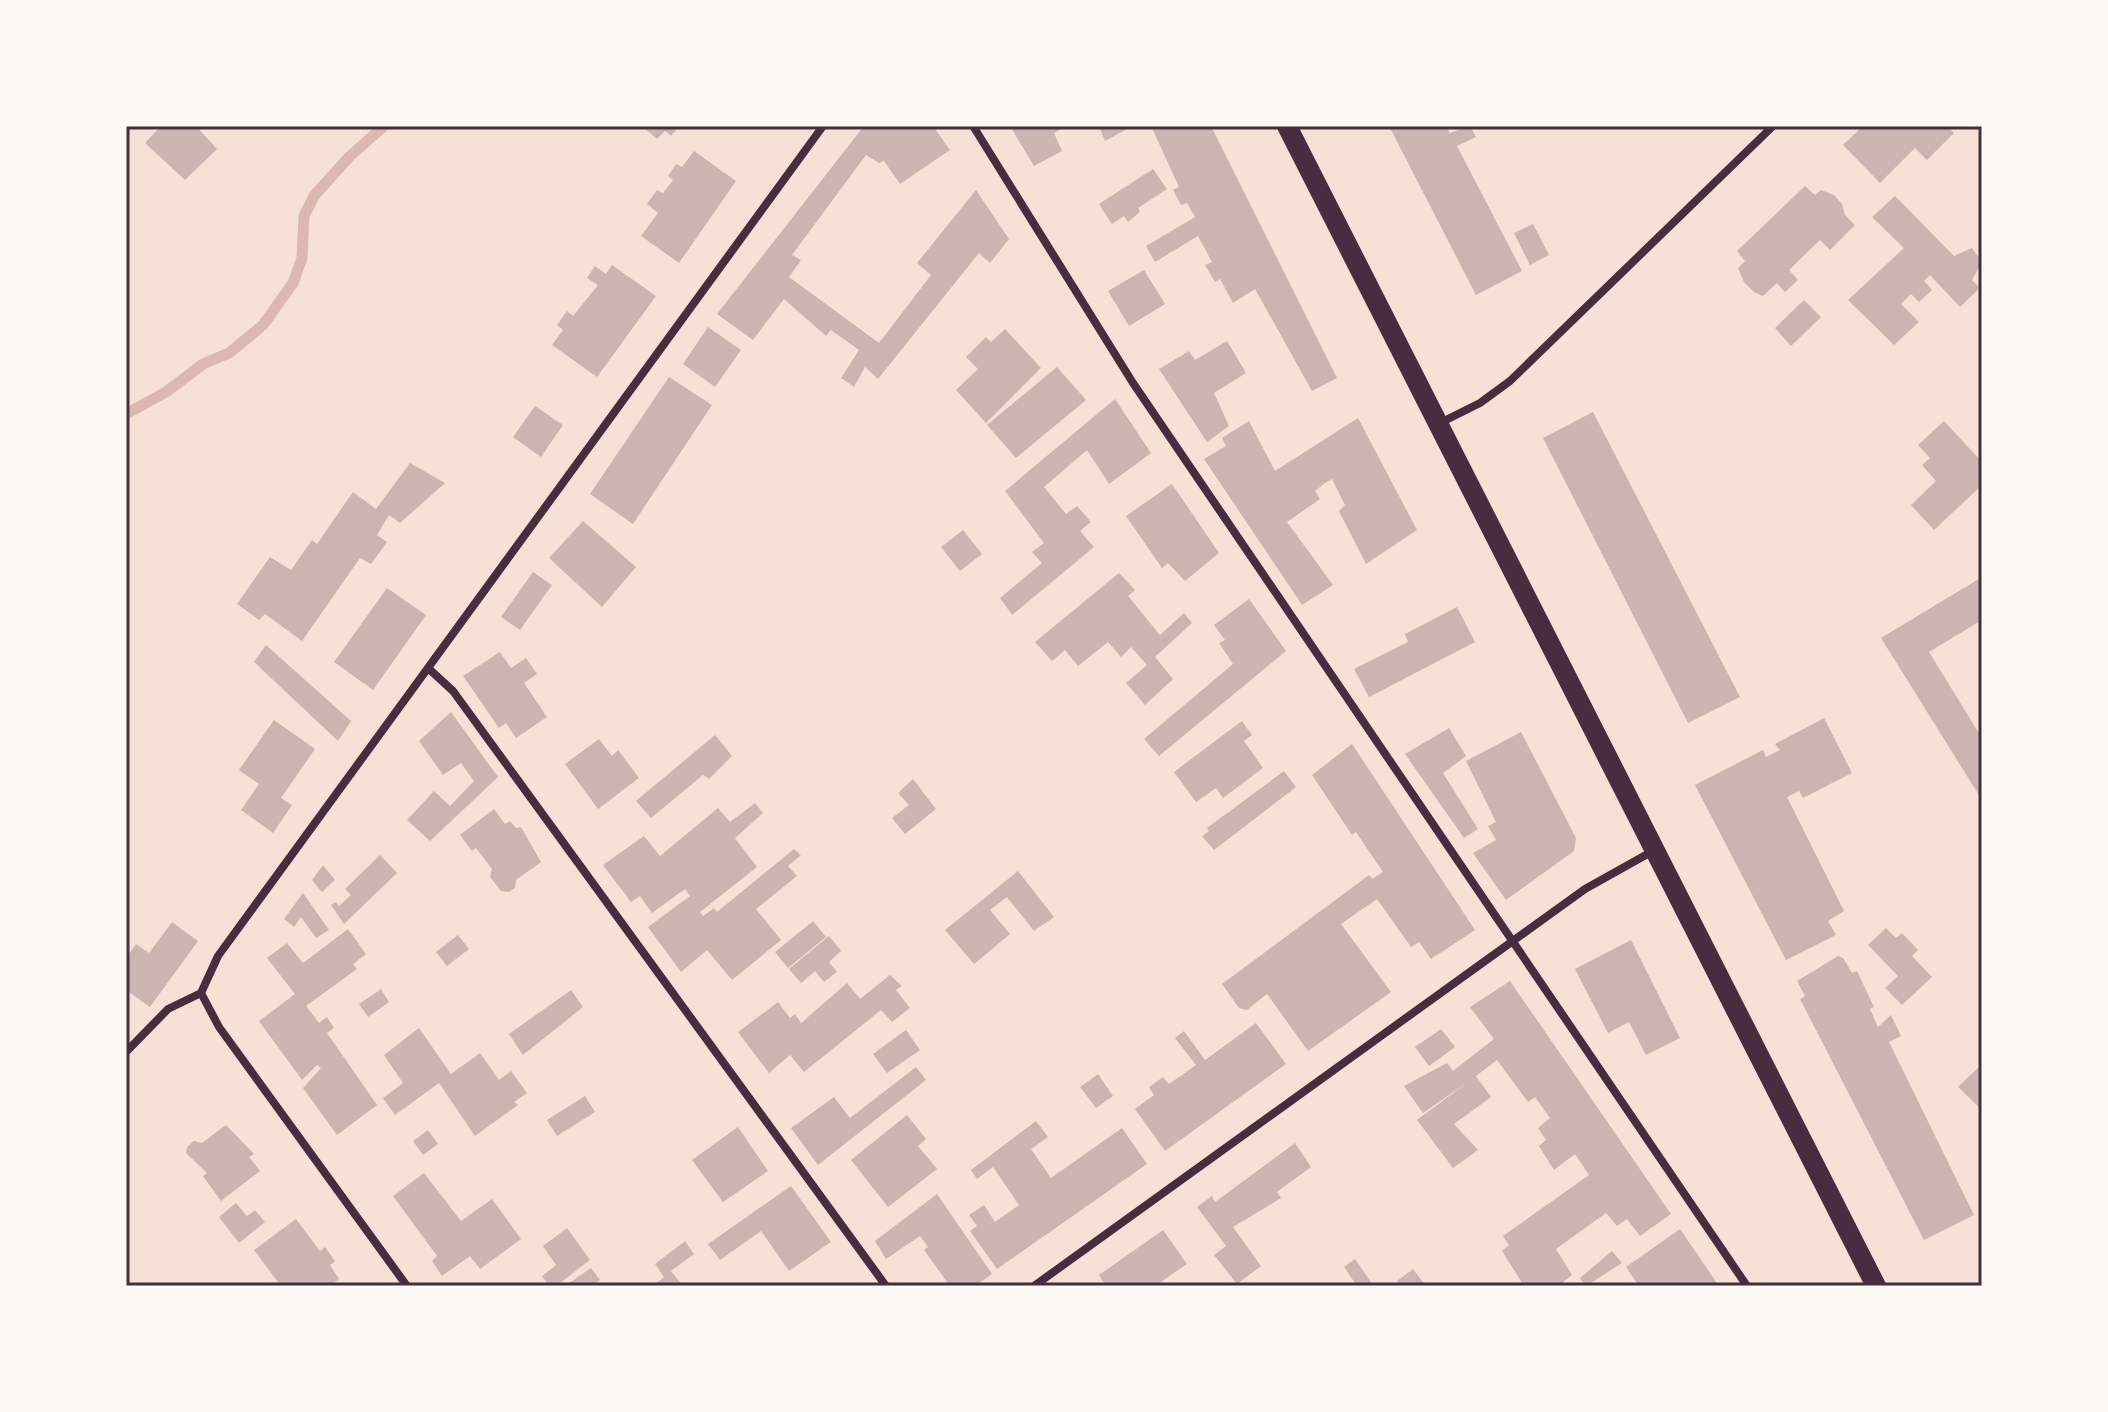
<svg xmlns="http://www.w3.org/2000/svg" width="2108" height="1412" viewBox="0 0 2108 1412" font-family="'Archivo Narrow',sans-serif">
	<style>
		.lines { fill: none; stroke-linecap: round; stroke-linejoin: round }
		.stream { stroke: #dcb8b0; stroke-width: 11 }
		.building { fill: #ccb4b1 }
		.minor { stroke: #4a2c40; stroke-width: 8 }
		.primary { stroke: #4a2c40; stroke-width: 20 }
		.neatline { fill: none; stroke: #4a2c40; stroke-width: 3 }
	</style>
	<rect width="100%" height="100%" fill="#f7e1d7"/>
	<g class="lines">
		<path class="stream" d="M126,414L166,392L203,364L229,353L263,325L293,283L302,258L304,216L314,196L349,157L384,126"/>
	</g>
	<path class="building" d="M161,126H196L217,149L185,180L145,143Z
		M642,126H679L671,136L665,131L657,139Z
		M864,126H933L950,150L900,184L884,161L879,163L866,155L792,255L801,260L789,277L879,343L931,275L917,263L976,190L1009,239L990,263L979,253L878,379L865,367L854,387L841,378L859,350L831,330L826,336L784,299L753,340L717,314Z
		M1010,126H1067L1054,133L1062,151L1034,166Z
		M1099,126H1126L1127,129L1105,141Z
		M1151,126H1211L1337,378L1312,391L1255,289L1233,303L1220,279L1215,282L1205,265L1212,262L1198,236L1155,262L1146,246L1195,217L1187,203L1181,205L1173,190L1179,187Z
		M1389,126H1446L1450,133L1470,126L1476,137L1457,146L1522,271L1476,295Z
		M1863,126H1947L1954,133L1927,160L1915,148L1880,183L1843,145Z
		M694,151L736,181L679,263L641,236L658,213L647,204L657,190L663,193L673,180L668,176L676,164L682,167Z
		M1153,169L1167,189L1138,208L1140,212L1128,222L1124,216L1112,224L1099,204Z
		M1805,186L1815,195L1821,190L1834,195L1842,204L1845,215L1855,225L1830,250L1820,240L1789,270L1798,280L1785,292L1777,283L1763,296L1754,292L1744,282L1738,268L1745,261L1737,251Z
		M1895,196L1954,256L1972,248L1982,262L1972,280L1980,288L1960,307L1930,275L1924,281L1932,290L1919,302L1911,294L1901,304L1919,322L1894,345L1848,300L1904,248L1872,217Z
		M1533,224L1549,255L1530,265L1514,233Z
		M612,265L656,296L597,377L552,345L563,330L557,325L567,311L573,316L598,285L587,278L595,266L606,274Z
		M1144,270L1165,304L1129,326L1108,291Z
		M1804,300L1821,317L1791,346L1775,328Z
		M708,327L741,350L715,387L683,364Z
		M1005,329L1041,368L986,423L956,390L978,369L966,357L986,337L991,342Z
		M1227,341L1246,373L1214,393L1229,426L1207,442L1159,369L1189,351L1195,360Z
		M1057,367L1086,400L1016,458L987,425Z
		M669,377L712,405L633,524L590,494Z
		M1115,399L1151,453L1109,484L1087,450L1044,487L1066,514L1077,506L1091,522L1080,531L1094,547L1012,615L1000,598L1042,563L1032,552L1044,543L1005,491Z
		M535,406L563,425L541,457L513,437Z
		M1593,412L1740,697L1688,723L1543,438Z
		M1358,418L1417,530L1366,564L1339,511L1345,505L1332,479L1325,483L1315,491L1320,499L1287,522L1333,585L1302,605L1204,459L1226,446L1222,438L1249,421L1275,471Z
		M1944,421L1982,462V485L1934,530L1911,505L1936,481L1922,465L1930,458L1918,445Z
		M410,463L445,483L400,523L389,515L377,535L387,542L371,564L360,558L302,641L265,614L259,620L237,604L270,557L291,570L312,540L317,544L353,492L376,509Z
		M1172,484L1219,553L1185,581L1168,563L1162,568L1126,516Z
		M583,521L636,567L602,607L549,558Z
		M963,530L982,554L960,571L941,547Z
		M533,572L552,585L520,630L501,617Z
		M1119,573L1135,590L1128,596L1160,635L1184,613L1192,623L1155,657L1173,679L1145,705L1126,683L1147,665L1131,647L1121,657L1108,642L1078,666L1065,650L1052,661L1035,642Z
		M1982,577V620L1929,652L1982,738V800L1881,638Z
		M387,588L426,615L373,690L334,662Z
		M1249,599L1286,651L1159,756L1144,739L1233,664L1219,643L1225,640L1214,625Z
		M1457,607L1475,642L1369,697L1354,669L1408,642L1405,634Z
		M266,645L351,721L338,741L254,662Z
		M500,652L511,668L526,658L537,674L524,683L547,717L516,738L506,723L499,728L463,676Z
		M451,712L498,777L430,841L407,820L434,791L450,806L474,781L461,763L443,775L419,741Z
		M1824,718L1852,773L1803,798L1799,791L1787,797L1844,911L1828,921L1836,935L1786,960L1695,785L1763,750L1766,757L1780,750L1775,744Z
		M274,720L315,749L281,798L292,805L273,833L241,810L259,784L239,770Z
		M1242,721L1252,735L1244,741L1263,768L1223,798L1216,788L1196,802L1174,772Z
		M1449,728L1466,756L1443,773L1478,829L1464,838L1405,754Z
		M1521,732L1576,838L1574,851L1506,900L1473,853L1496,840L1488,826L1496,822L1466,761Z
		M715,735L732,756L709,779L703,775L651,818L636,801Z
		M599,739L612,756L618,750L639,778L598,809L565,764Z
		M1352,744L1475,930L1431,959L1419,942L1411,947L1377,899L1341,924L1391,992L1308,1051L1267,994L1247,1010L1239,1008L1222,984L1369,875L1372,879L1383,872L1356,832L1352,835L1312,775Z
		M1284,771L1296,787L1214,850L1202,836L1209,831L1207,828Z
		M913,779L936,809L905,834L892,818L909,805L898,793Z
		M755,803L763,813L735,838L757,867L700,912L703,916L714,908L717,912L794,849L801,855L788,866L797,876L756,909L781,940L732,980L707,950L681,972L648,927L690,896L685,889L652,913L640,896L631,902L603,865L644,836L660,856L718,808L730,822Z
		M494,809L505,824L510,821L516,828L521,827L541,862L516,880L515,888L509,892L501,891L490,877L492,869L476,848L472,851L460,835Z
		M380,855L397,873L344,924L331,905L336,902L339,906L351,895L345,889Z
		M323,865L335,880L322,892L312,880Z
		M1018,871L1054,917L1034,931L1007,897L990,910L1010,934L974,964L945,930Z
		M303,893L329,930L316,938L301,917L294,927L284,919Z
		M813,921L826,937L788,968L775,952Z
		M172,922L198,941L150,1007L126,990V958L136,944L149,953Z
		M1886,928L1896,938L1902,933L1918,950L1912,956L1932,977L1902,1005L1885,988L1898,976L1868,945Z
		M348,929L366,954L353,964L357,969L306,1006L319,1023L327,1017L334,1028L327,1033L377,1105L337,1135L303,1088L321,1068L317,1065L302,1080L259,1021L295,994L267,958L287,943L303,963Z
		M458,935L469,949L447,966L436,952Z
		M829,936L841,951L829,962L837,972L824,982L815,971L801,983L789,969Z
		M1631,940L1680,1038L1646,1055L1629,1022L1608,1033L1575,969Z
		M1838,956L1843,958L1852,973L1857,971L1874,1007L1870,1009L1878,1027L1891,1015L1901,1036L1889,1042L1974,1215L1924,1240L1800,999L1805,996L1797,981Z
		M890,975L902,986L896,990L910,1008L892,1022L881,1010L804,1072L790,1055L769,1073L738,1032L778,1002L790,1018L795,1014L801,1023L847,983L860,999Z
		M1510,981L1671,1214L1640,1236L1627,1219L1617,1226L1606,1213L1556,1249L1572,1275L1558,1286H1524L1502,1251L1509,1245L1503,1236L1589,1175L1575,1154L1554,1170L1539,1146L1546,1140L1538,1128L1550,1118L1535,1097L1528,1102L1497,1060L1476,1076L1491,1097L1454,1124L1478,1150L1453,1168L1417,1120L1468,1082L1423,1113L1404,1086L1447,1063L1453,1071L1494,1039L1470,1007Z
		M381,989L389,1002L368,1017L359,1004Z
		M571,990L583,1007L523,1055L509,1034Z
		M1256,1023L1286,1064L1165,1151L1135,1109L1154,1095L1149,1087L1163,1077L1169,1084L1196,1065L1175,1038L1184,1031L1205,1060Z
		M419,1028L451,1074L480,1053L499,1080L511,1071L527,1093L514,1102L518,1105L475,1136L439,1083L395,1115L383,1098L403,1083L384,1055Z
		M1441,1029L1455,1047L1429,1066L1415,1047Z
		M906,1030L920,1050L887,1073L873,1054Z
		M1982,1064V1110L1958,1087Z
		M916,1067L926,1080L818,1165L791,1128L834,1097L850,1118Z
		M1098,1074L1113,1096L1096,1108L1080,1087Z
		M585,1096L595,1112L557,1136L547,1120Z
		M907,1115L926,1139L918,1146L937,1169L888,1207L851,1160Z
		M1036,1121L1048,1137L1031,1149L1051,1178L1122,1128L1147,1164L997,1269L970,1231L977,1226L969,1215L984,1205L995,1222L1019,1205L993,1167L977,1179L971,1170Z
		M226,1125L254,1154L249,1157L260,1171L221,1201L203,1176L207,1173L186,1153L187,1147L194,1141L202,1143Z
		M738,1127L768,1171L723,1202L692,1160Z
		M428,1130L438,1144L423,1155L413,1141Z
		M1295,1143L1311,1167L1277,1192L1281,1198L1233,1227L1261,1266L1237,1284L1214,1255L1226,1246L1197,1207L1212,1196L1215,1202Z
		M424,1173L461,1221L492,1199L521,1239L480,1269L470,1256L442,1276L432,1261L437,1256L393,1196Z
		M791,1186L831,1242L789,1271L761,1231L720,1260L708,1244Z
		M937,1194L992,1274L975,1286H950L924,1250L928,1247L920,1236L886,1259L875,1241Z
		M236,1203L247,1216L255,1210L265,1222L239,1243L219,1217Z
		M296,1219L320,1251L325,1247L335,1261L330,1265L339,1279L329,1286H281L254,1250Z
		M567,1228L590,1260L556,1286H549L542,1276L556,1265L543,1246Z
		M1680,1229L1719,1286H1633L1637,1283L1626,1267Z
		M1163,1230L1187,1264L1155,1286H1106L1099,1275Z
		M685,1241L694,1254L671,1271L683,1286H653L664,1277L655,1264Z
		M1612,1251L1622,1263L1586,1286L1580,1278Z
		M1355,1259L1371,1282L1365,1286H1357L1344,1267Z
		M591,1268L600,1280L592,1286H565Z
		M1413,1269L1426,1286H1401L1397,1281Z"/>
	<g class="lines">
		<path class="minor" d="M973,126L1133,383L1747,1286
			M1438,424L1480,403L1510,381L1773,126
			M428,668L453,691L886,1286
			M201,993L218,956L823,126
			M201,993L219,1027L407,1286
			M126,1052L168,1009L201,993
			M1034,1286L1585,889L1653,851"/>
		<path class="primary" d="M1287,126L1876,1286"/>
	</g>
	<rect width="2108" height="1412" fill="none" stroke="#fffaf5" stroke-width="256"/>
	<rect x="128" y="128" width="1852" height="1156" class="neatline"/>
</svg>
